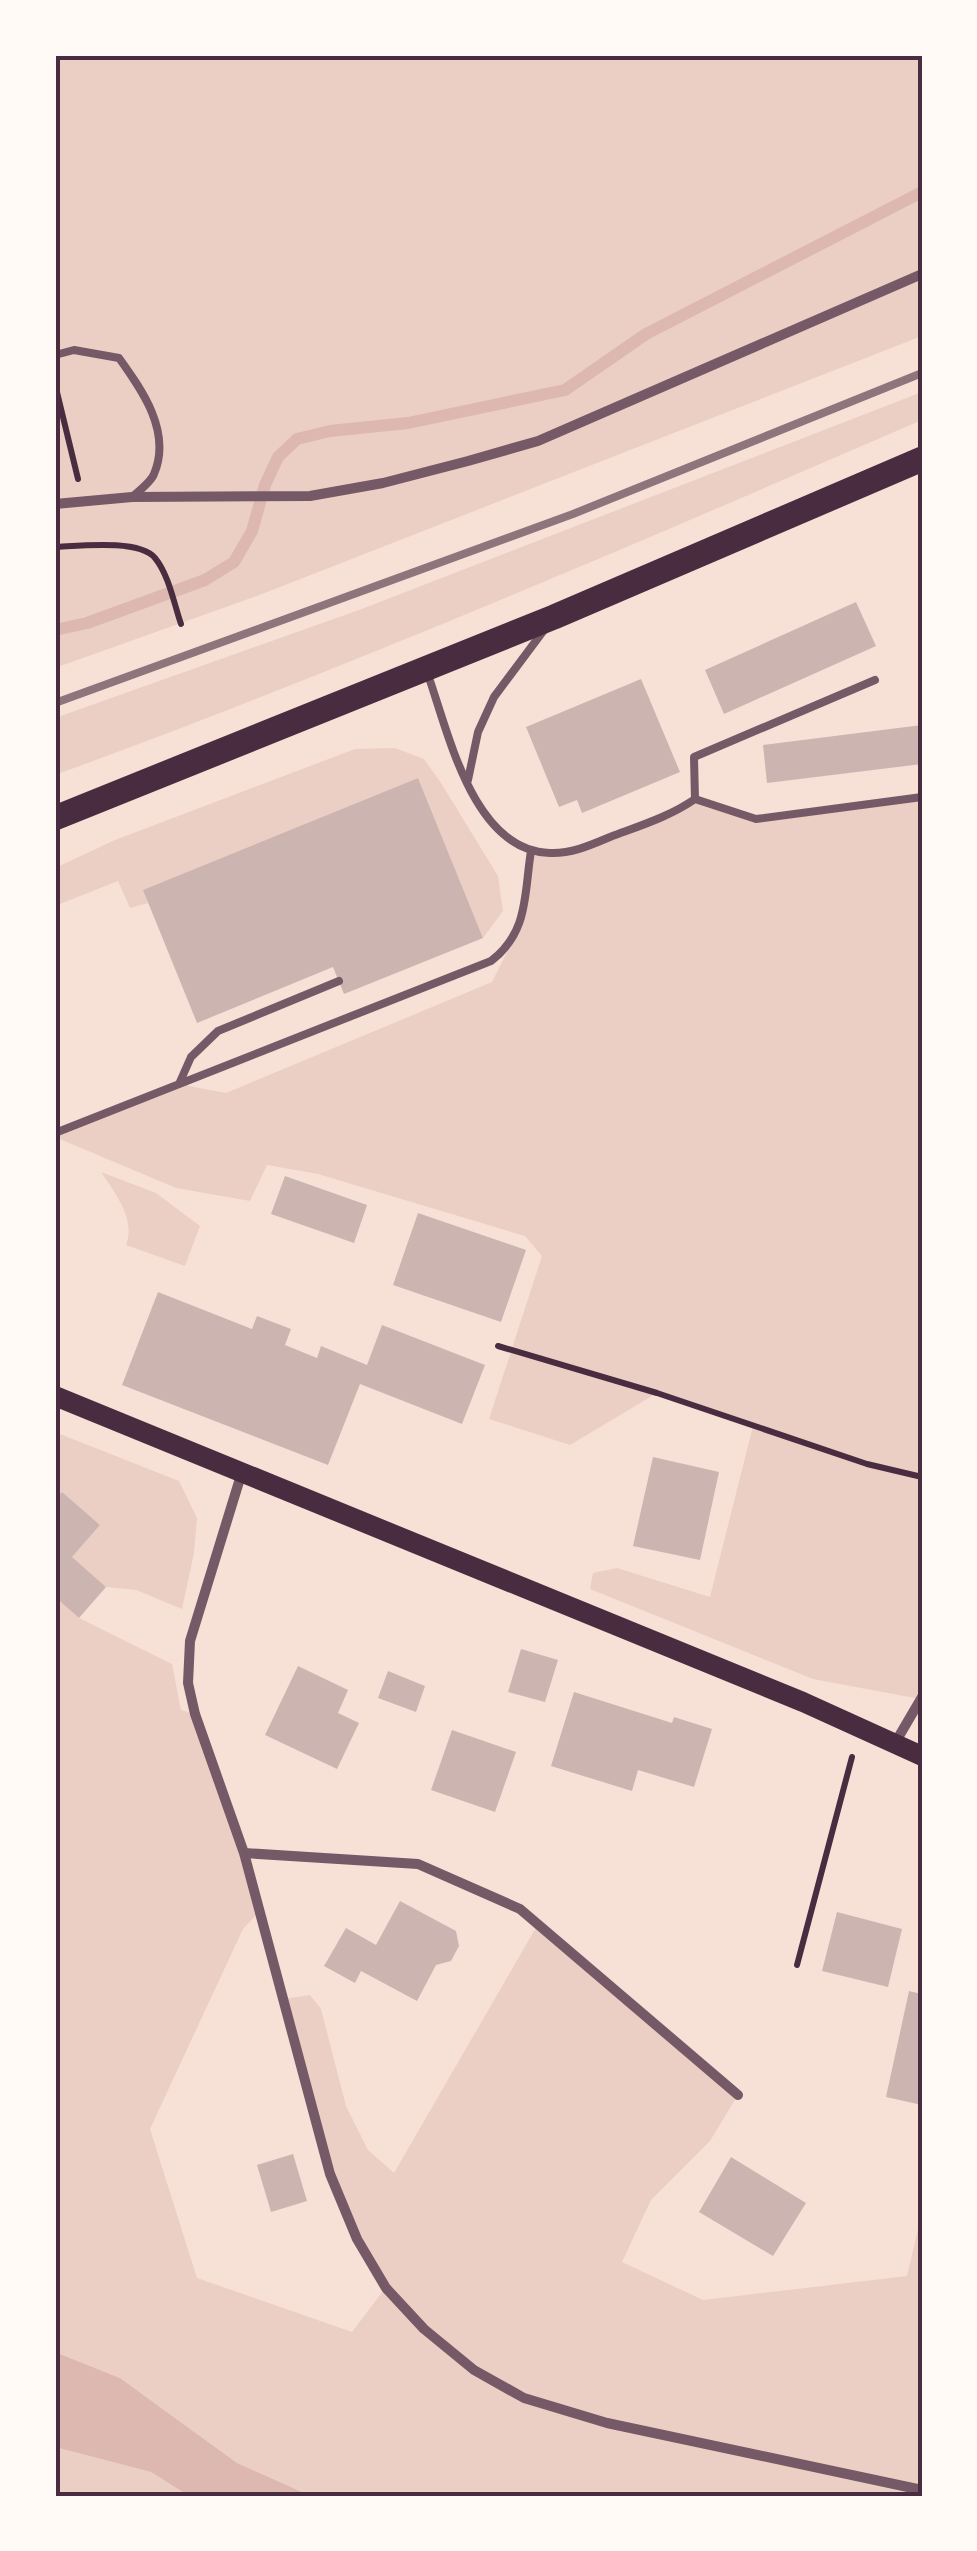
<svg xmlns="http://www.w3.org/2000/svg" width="977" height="2551" viewBox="0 0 977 2551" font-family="'PT Serif',serif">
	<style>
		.green { fill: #ebcfc5 }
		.water { fill: #dcb8b0 }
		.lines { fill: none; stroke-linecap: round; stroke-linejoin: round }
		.stream { stroke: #dcb8b0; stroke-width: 12 }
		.building { fill: #ccb4b1 }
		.path { stroke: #4a2c40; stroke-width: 6 }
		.service { stroke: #755966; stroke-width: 8 }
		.minor { stroke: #755966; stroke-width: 10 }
		.secondary { stroke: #4a2c40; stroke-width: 20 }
		.primary { stroke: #4a2c40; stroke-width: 25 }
		.rail { stroke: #8f747c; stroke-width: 8 }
		.neatline { fill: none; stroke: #4a2c40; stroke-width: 4 }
	</style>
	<rect width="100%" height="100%" fill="#f7e1d7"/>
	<path class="green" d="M55,55H922V336L257,596L55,668Z
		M922,392V420C635,544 349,668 55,775V718L359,610Z
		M395,748L424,759L441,783L498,876L503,911L483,938L418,778L144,890L148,903L130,908L118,881L55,906V868L115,840L355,749Z
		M922,797L920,1699L813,1679L590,1589L593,1573L617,1568L710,1597L753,1426L657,1393L570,1445L489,1419L542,1256L525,1236L318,1174L267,1165L250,1201L176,1188L55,1137L179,1084L226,1093L492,982L519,928L531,851L577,850L695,799L756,819Z
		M101,1172L156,1193L200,1226L185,1266L126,1245C136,1219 115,1193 101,1172Z
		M55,1432L179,1481L197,1518L194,1553L182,1609L136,1590L106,1587L72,1557L100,1525L63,1493L55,1501Z
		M55,1597L79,1618L172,1664L181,1710L195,1714L260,1911L243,1929L150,2129L197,2278L352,2332L386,2287L330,2174L283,1999L310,1995L321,2009L346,2106L368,2150L394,2173L538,1924L738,2095L710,2141L651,2200L622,2262L703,2300L907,2276L922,2212V2496H311L237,2463L120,2378L55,2352Z
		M55,2447L151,2472L189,2496H55Z"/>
	<path class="water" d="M55,2352L120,2378L237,2463L311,2496H189L151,2472L55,2447Z"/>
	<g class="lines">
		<path class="stream" d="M55,630L87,623L205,580L234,562L252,531L265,485L278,457L297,439L330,431L408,423L565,390L646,334L922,192"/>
	</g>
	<path class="building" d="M856,602L876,646L724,714L705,670Z
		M641,679L680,772L582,813L577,800L559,807L526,727Z
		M922,725V764L767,783L763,745Z
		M418,778L483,938L344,994L333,967L197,1023L143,890Z
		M285,1176L367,1205L354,1243L271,1214Z
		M418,1213L526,1250L501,1322L393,1285Z
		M158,1292L252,1329L257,1316L291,1329L285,1345L317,1358L321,1346L367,1365L382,1325L485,1365L462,1424L360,1384L328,1465L122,1385Z
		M653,1457L719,1472L700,1560L633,1546Z
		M62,1492L100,1525L72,1557L106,1587L79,1618L55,1597V1501Z
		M521,1649L558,1660L545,1702L508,1692Z
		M298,1666L348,1690L338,1713L359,1723L337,1769L265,1735Z
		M388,1671L425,1686L416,1712L378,1698Z
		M574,1692L672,1723L674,1717L712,1729L694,1787L638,1770L632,1791L551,1766Z
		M452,1730L516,1752L495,1812L431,1790Z
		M400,1901L456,1931L459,1946L451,1961L436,1965L417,2001L361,1971L355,1983L324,1966L346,1928L376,1945Z
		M837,1912L902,1929L888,1987L822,1971Z
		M909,1991L922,1994V2105L886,2097Z
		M293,2154L307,2201L271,2212L257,2165Z
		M731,2157L806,2203L773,2256L699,2212Z"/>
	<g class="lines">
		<path class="path" d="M55,384L78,479
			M55,547C79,546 139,539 155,558C169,575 174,604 181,624
			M498,1346L657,1393L867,1464L922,1477
			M797,1965L852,1757"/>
		<path class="service" d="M55,355L74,350L119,358C142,390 172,432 154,474C151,482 139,491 132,497
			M427,672C448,730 472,851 550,853C571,854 591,845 610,837C639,826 669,817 695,799L756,819L922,797
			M468,780L478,732L494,697L544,630
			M695,799L694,757L875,680
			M179,1084L191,1057L218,1031L339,981
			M55,1133L491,961C529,932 524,894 531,851"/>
		<path class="minor" d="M55,504L132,497L310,496L383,483L468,461L538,441L922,274
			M242,1472L190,1641L188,1683L195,1714L244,1853L330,2174L357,2239L386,2288L424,2329L474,2370L524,2398L607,2423L922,2490
			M895,1743L922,1697
			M244,1853L418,1864L520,1909L738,2095"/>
		<path class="secondary" d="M55,1396L803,1702L922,1756"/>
		<path class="primary" d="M55,818L554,617L922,459"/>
		<path class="rail" d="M55,703L573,514L922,373"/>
	</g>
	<rect width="977" height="2551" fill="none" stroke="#fffaf5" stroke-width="115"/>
	<rect x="58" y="58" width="862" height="2436" class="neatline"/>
</svg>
